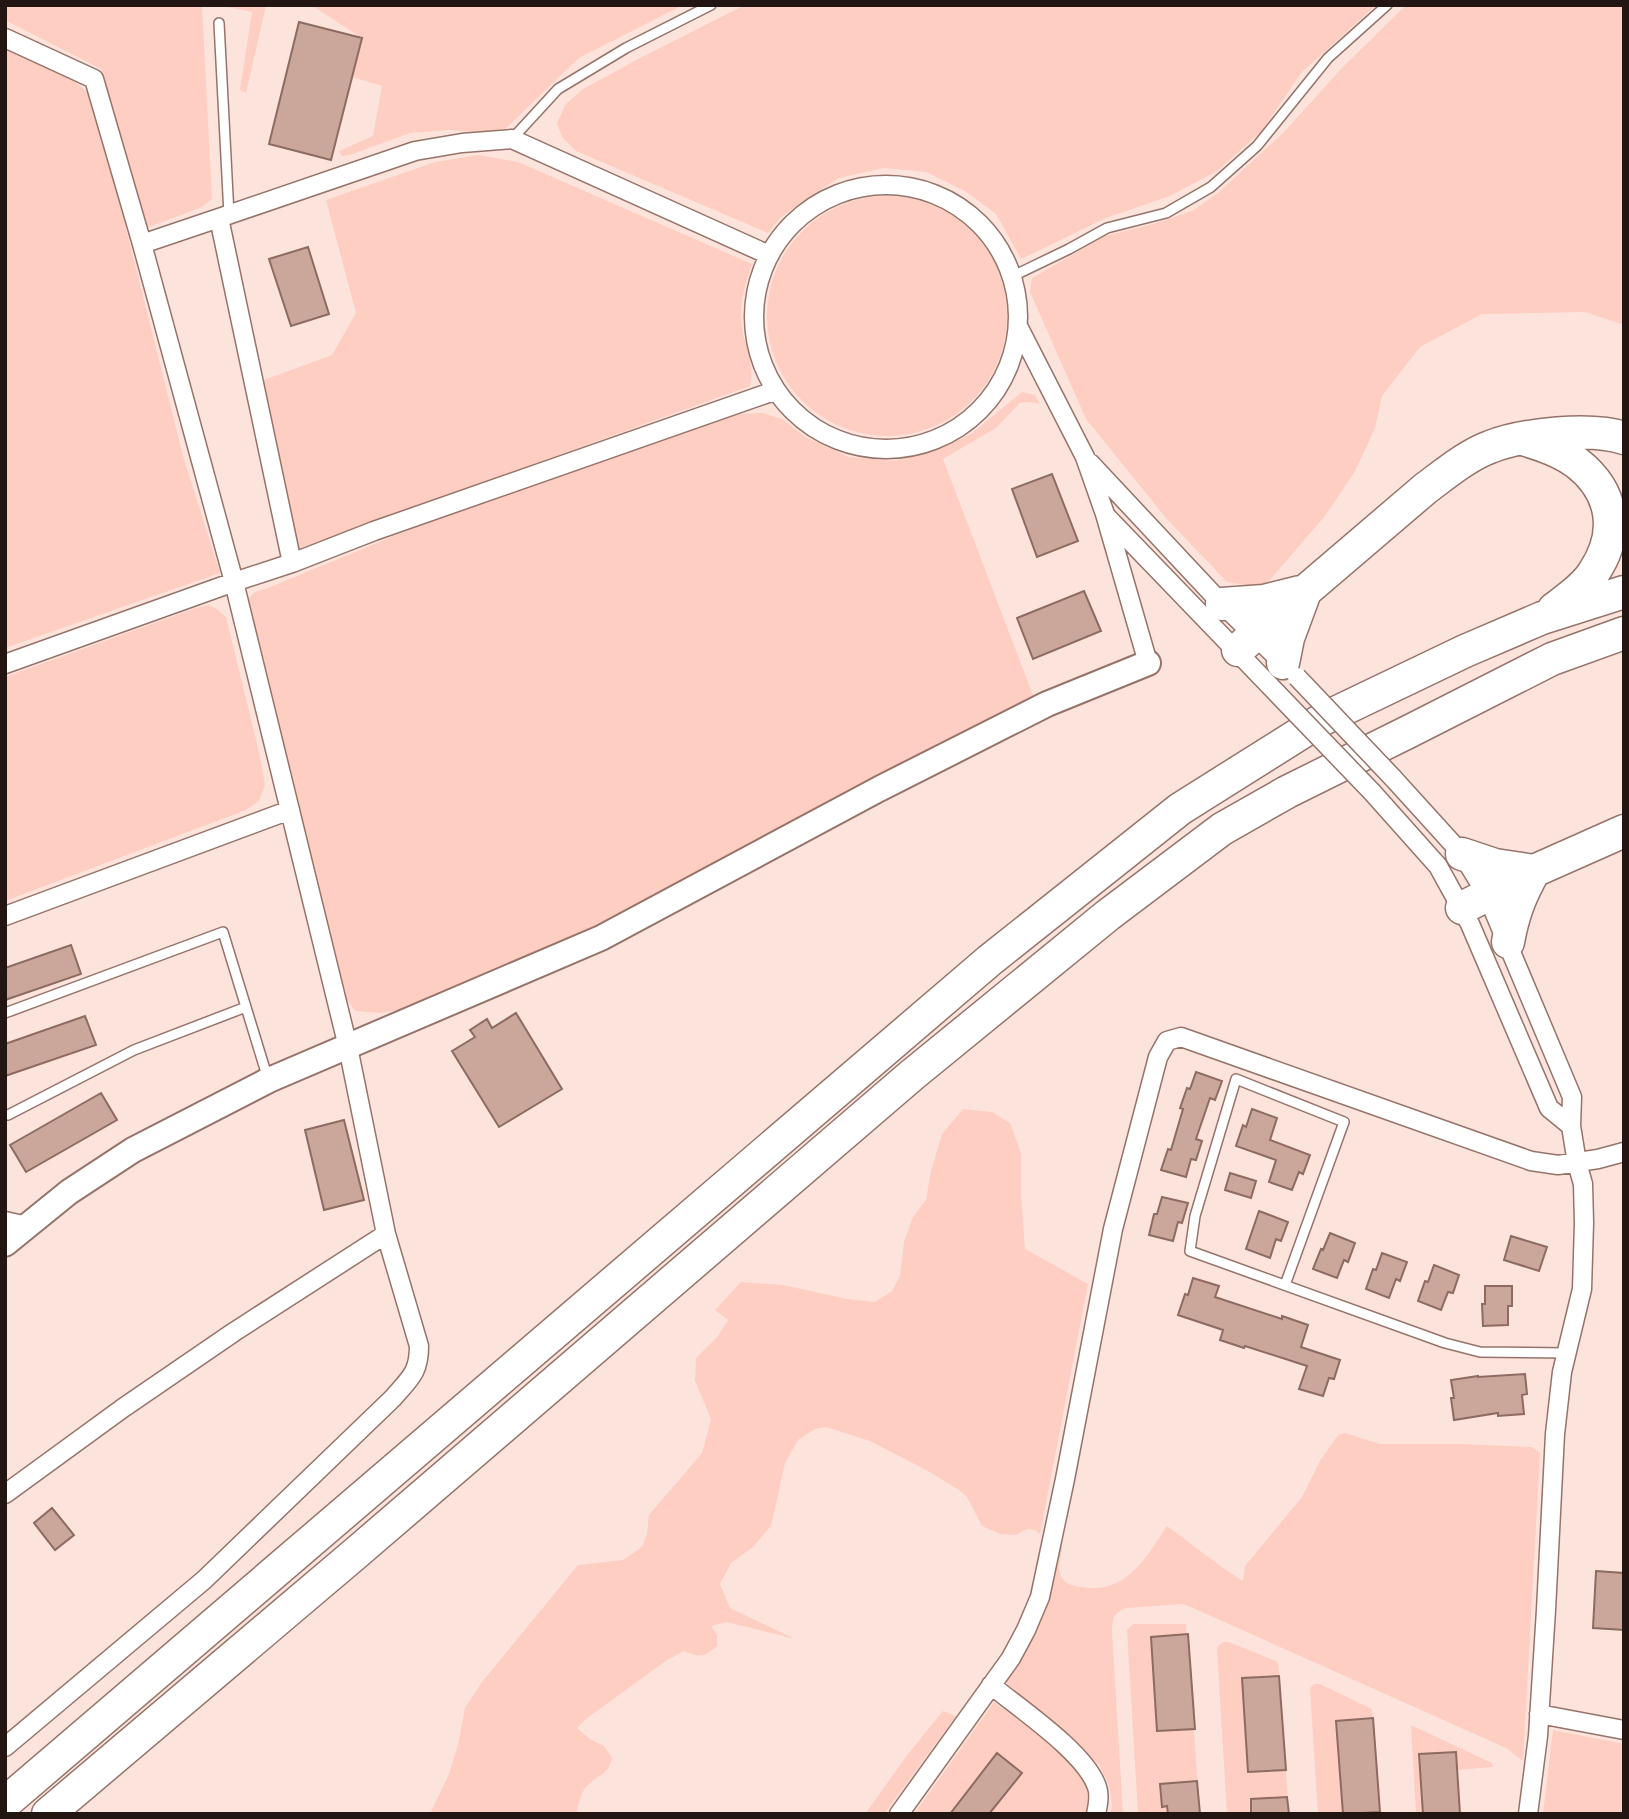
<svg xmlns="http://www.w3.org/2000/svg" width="1629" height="1819" viewBox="0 0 1629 1819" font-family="'Nunito Sans',sans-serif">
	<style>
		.green { fill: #fdcec1 }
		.building { fill: #cba69b; stroke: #8d6b61; stroke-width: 2 }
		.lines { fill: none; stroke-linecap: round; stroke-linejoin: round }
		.lane-casing { stroke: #967369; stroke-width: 12 }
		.street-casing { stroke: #967369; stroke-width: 21 }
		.secondary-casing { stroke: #967369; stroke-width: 28 }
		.highway-casing { stroke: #967369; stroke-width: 35 }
		.lane { stroke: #fff; stroke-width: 9 }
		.street { stroke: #fff; stroke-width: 18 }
		.secondary { stroke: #fff; stroke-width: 24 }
		.highway { stroke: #fff; stroke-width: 32 }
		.street-bridge-casing { stroke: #967369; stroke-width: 21; stroke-linecap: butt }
		.street-bridge { stroke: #fff; stroke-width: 18 }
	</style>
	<rect width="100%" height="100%" fill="#fce4dd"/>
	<path class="green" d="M5,5H202L212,199L202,207L144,229L101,69L5,20Z
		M266,5L246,93L240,90L252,12L218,5Z
		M311,5H683L579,58L500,134L450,130L410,133L350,155L342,156L339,151L373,136L382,86L352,77L362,38Z
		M745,5H1376L1301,73L1261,132L1217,171L1170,196L1106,218L1021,259L996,214L965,191L926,172L884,168L839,178L801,202L780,218L768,233L576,151L562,137L557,123L565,105L583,89L642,57Z
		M1406,5H1624V325L1585,312L1482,314L1420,347L1382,396L1375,428L1355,471L1325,516L1263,588L1227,582L1166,518L1086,419L1030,292L1032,278L1105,236L1153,224L1192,211L1218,193L1284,132L1341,69Z
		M5,44L69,76L87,92L120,204L183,456L220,573L5,648Z
		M478,155L518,162L752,264C746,282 740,300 741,319C742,342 756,364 750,386L295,550L261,381L332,355L356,313L326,200L435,162Z
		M767 316a120 120 0 1 1 240 0a120 120 0 1 1-240 0Z
		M1022,392L1035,395L1040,404L1030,402L1020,403L996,428L943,459L1034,698L956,736L601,928L421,1006L381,1013L355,1011L347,999L249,606V598L255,592L268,588L406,531L659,441L739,414L763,413L782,419L805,437L849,457L895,461L939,449L971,434Z
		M209,605L218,610L226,617L259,752L265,785L259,801L246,810L5,901V677L196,608Z
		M963,1109L992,1112L1010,1123L1021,1153V1195L1025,1249L1088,1284L1040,1534L1035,1530L1027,1529L1016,1535L1000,1534L982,1526L967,1497L959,1490L928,1471L870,1441L826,1427L815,1429L798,1440L785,1463L771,1526L753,1547L731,1563L720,1584L730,1608L795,1639L726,1622L711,1626L717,1635V1646C704,1657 700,1658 684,1651L667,1660L586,1719L577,1728L590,1739L604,1746L612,1758C608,1777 596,1775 586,1787C581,1793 577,1806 577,1814H430L449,1774L458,1745L465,1708L482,1682L578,1565L623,1560L642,1547L647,1534L649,1515L702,1453L711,1419L695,1381L696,1358L718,1336L728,1320L715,1310L741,1282L783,1285L847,1299L875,1302L892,1291L900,1276L904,1242L913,1217L926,1200L931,1171L942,1134Z
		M1345,1433L1380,1444H1460L1532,1447L1540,1453L1523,1761L1506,1748L1184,1604L1126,1608C1113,1613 1113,1618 1112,1631L1123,1814H1111C1113,1792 1109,1783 1099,1765L1003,1680L1021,1658L1039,1614L1060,1530C1061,1535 1062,1541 1062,1546C1062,1556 1056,1570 1062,1578C1065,1584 1074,1586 1081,1587C1126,1595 1145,1559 1167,1526L1223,1568L1243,1581L1245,1566L1302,1497L1320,1461L1338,1435Z
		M1133,1624H1186L1200,1814H1138L1127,1630Z
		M1224,1642H1229L1278,1662L1289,1814H1227L1217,1649L1219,1645Z
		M1314,1684H1320L1372,1709L1380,1814H1318L1310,1688Z
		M994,1702C1018,1720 1082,1762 1087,1792C1088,1799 1086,1807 1086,1814H914Z
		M943,1711L956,1716L884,1814H865L908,1754Z
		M1411,1725L1492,1763L1493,1767L1457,1770L1460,1814H1416Z
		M1553,1730L1624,1744V1814H1543Z"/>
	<path class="building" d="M299,22L362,38L331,160L269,144Z
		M308,247L329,314L291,326L269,259Z
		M1052,474L1078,541L1037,557L1012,489Z
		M1084,591L1101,631L1033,659L1017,618Z
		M71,945L81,974L5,1000V968Z
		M516,1013L562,1089L499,1127L452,1051L475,1037L470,1030L487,1019L492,1028Z
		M85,1016L96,1045L5,1076V1044Z
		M1196,1072L1222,1081L1215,1100L1210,1098L1196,1139L1202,1141L1196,1160L1191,1159L1186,1177L1161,1170L1168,1149L1171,1150L1183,1109L1180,1108L1187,1088L1190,1089Z
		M101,1093L117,1120L26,1172L10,1145Z
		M1252,1109L1277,1118L1270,1140L1310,1155L1303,1174L1299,1172L1292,1190L1269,1182L1276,1160L1236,1146L1243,1125L1246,1127Z
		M344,1120L364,1200L324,1210L305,1130Z
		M1230,1173L1256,1181L1251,1198L1225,1190Z
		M1162,1197L1188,1203L1182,1223L1178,1222L1173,1241L1149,1235L1154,1214H1157Z
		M1259,1211L1288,1222L1281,1241L1276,1239L1270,1258L1246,1249Z
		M1330,1233L1355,1243L1348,1262L1344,1260L1337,1278L1313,1269L1321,1249L1323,1250Z
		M1511,1236L1547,1247L1539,1271L1504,1260Z
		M1382,1253L1407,1262L1400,1281L1396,1279L1389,1298L1366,1289L1373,1269L1376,1270Z
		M1434,1265L1459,1275L1453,1293L1448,1292L1441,1310L1418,1301L1425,1281L1428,1282Z
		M1193,1278L1219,1286L1215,1297L1282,1319V1316L1308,1325L1301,1347L1340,1360L1334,1379L1329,1378L1323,1396L1299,1389L1307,1366L1245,1346L1244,1348L1220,1340L1223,1330L1178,1315L1185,1294L1188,1295Z
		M1485,1286H1512V1306H1508V1325L1483,1326L1482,1304H1485Z
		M1525,1374L1527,1394L1522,1395L1524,1414L1498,1416V1413L1454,1420L1451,1398H1454L1451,1380L1478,1376V1377Z
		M52,1508L74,1535L55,1550L34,1523Z
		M1596,1571L1624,1573V1630L1593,1628Z
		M1188,1634L1195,1729L1157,1731L1151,1637Z
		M1279,1676L1286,1770L1248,1772L1242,1678Z
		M1373,1718L1380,1812L1343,1814L1336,1721Z
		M1456,1752L1460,1814H1423L1419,1754Z
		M997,1753L1022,1773L989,1814H950Z
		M1197,1781L1200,1814H1168L1167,1806L1162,1807L1160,1784Z
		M1287,1797L1289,1814H1251V1799Z"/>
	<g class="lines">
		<g class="lane-casing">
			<path id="lane" d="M219,23L229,215
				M512,139L558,89L626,48L711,5
				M1013,276L1069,249L1107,228L1166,213L1211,187L1257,146L1328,58L1387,5
				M5,1013L223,932L268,1079
				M8,1115L134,1050L246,1007
				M1285,1285L1344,1122L1236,1079L1195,1216L1190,1251L1445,1343L1480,1352L1567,1353"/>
		</g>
		<g class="street-casing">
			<path id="street" d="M5,38L94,79L142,244L234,582L348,1047L386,1234L234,1332L123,1408L5,1494
				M754 317a132 132 0 1 1 264 0a132 132 0 1 1-264 0Z
				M142,244L219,218
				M1019,328L1085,457L1105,514L1148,663
				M1090,463L1222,604L1287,667
				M1107,517L1270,686
				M292,563L219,218L415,151L462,143L512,139L769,255
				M5,664L234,582L292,563L374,531L774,391
				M1393,778L1462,854L1487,895L1572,1097L1571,1126L1577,1163L1583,1184L1584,1223L1582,1289L1562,1372L1555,1434L1546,1610L1538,1736L1528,1814
				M1372,792L1438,866L1470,924L1549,1108L1571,1126
				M5,916L290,810
				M5,1221L27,1226
				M991,1685C1020,1709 1086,1753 1097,1787C1100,1796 1098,1805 1096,1814
				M1539,1714L1624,1730
				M5,1747L204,1580L393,1398C410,1378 419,1373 419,1346L386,1234
				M899,1814L1011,1658L1026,1630L1040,1597L1065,1479L1113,1229L1158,1057L1167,1041L1181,1037L1531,1161L1558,1165L1598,1159L1624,1152"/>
		</g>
		<g class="secondary-casing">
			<path id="secondary" d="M5,1244L69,1192L133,1150L269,1080L601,938L879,789L1047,704L1148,663"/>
		</g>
		<g class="highway-casing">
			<path id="highway" d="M1523,439C1542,445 1561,451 1577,463C1614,492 1620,533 1594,572C1585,587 1568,598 1554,609
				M1222,604L1264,601L1300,592
				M1238,650L1254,635L1426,488C1445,474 1468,455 1490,447C1523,434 1591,427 1624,438
				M1283,663L1288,638L1305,592
				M1462,854L1495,865L1534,871C1520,896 1513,914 1508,942
				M1462,908L1534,871L1624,831
				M5,1803L990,960L1180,809L1323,719L1465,651L1542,618L1624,592
				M48,1814L356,1553L912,1075L1108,915L1222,829L1287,792L1410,731L1552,659L1624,633"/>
		</g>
		<use href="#lane" class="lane"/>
		<use href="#street" class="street"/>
		<use href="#secondary" class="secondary"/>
		<use href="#highway" class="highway"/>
		<g class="street-bridge-casing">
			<path id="street-bridge" d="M1297,677L1393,778
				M1270,686L1372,792"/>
		</g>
		<use href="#street-bridge" class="street-bridge"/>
	</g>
	<rect width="1629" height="1819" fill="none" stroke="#231612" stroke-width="14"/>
</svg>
